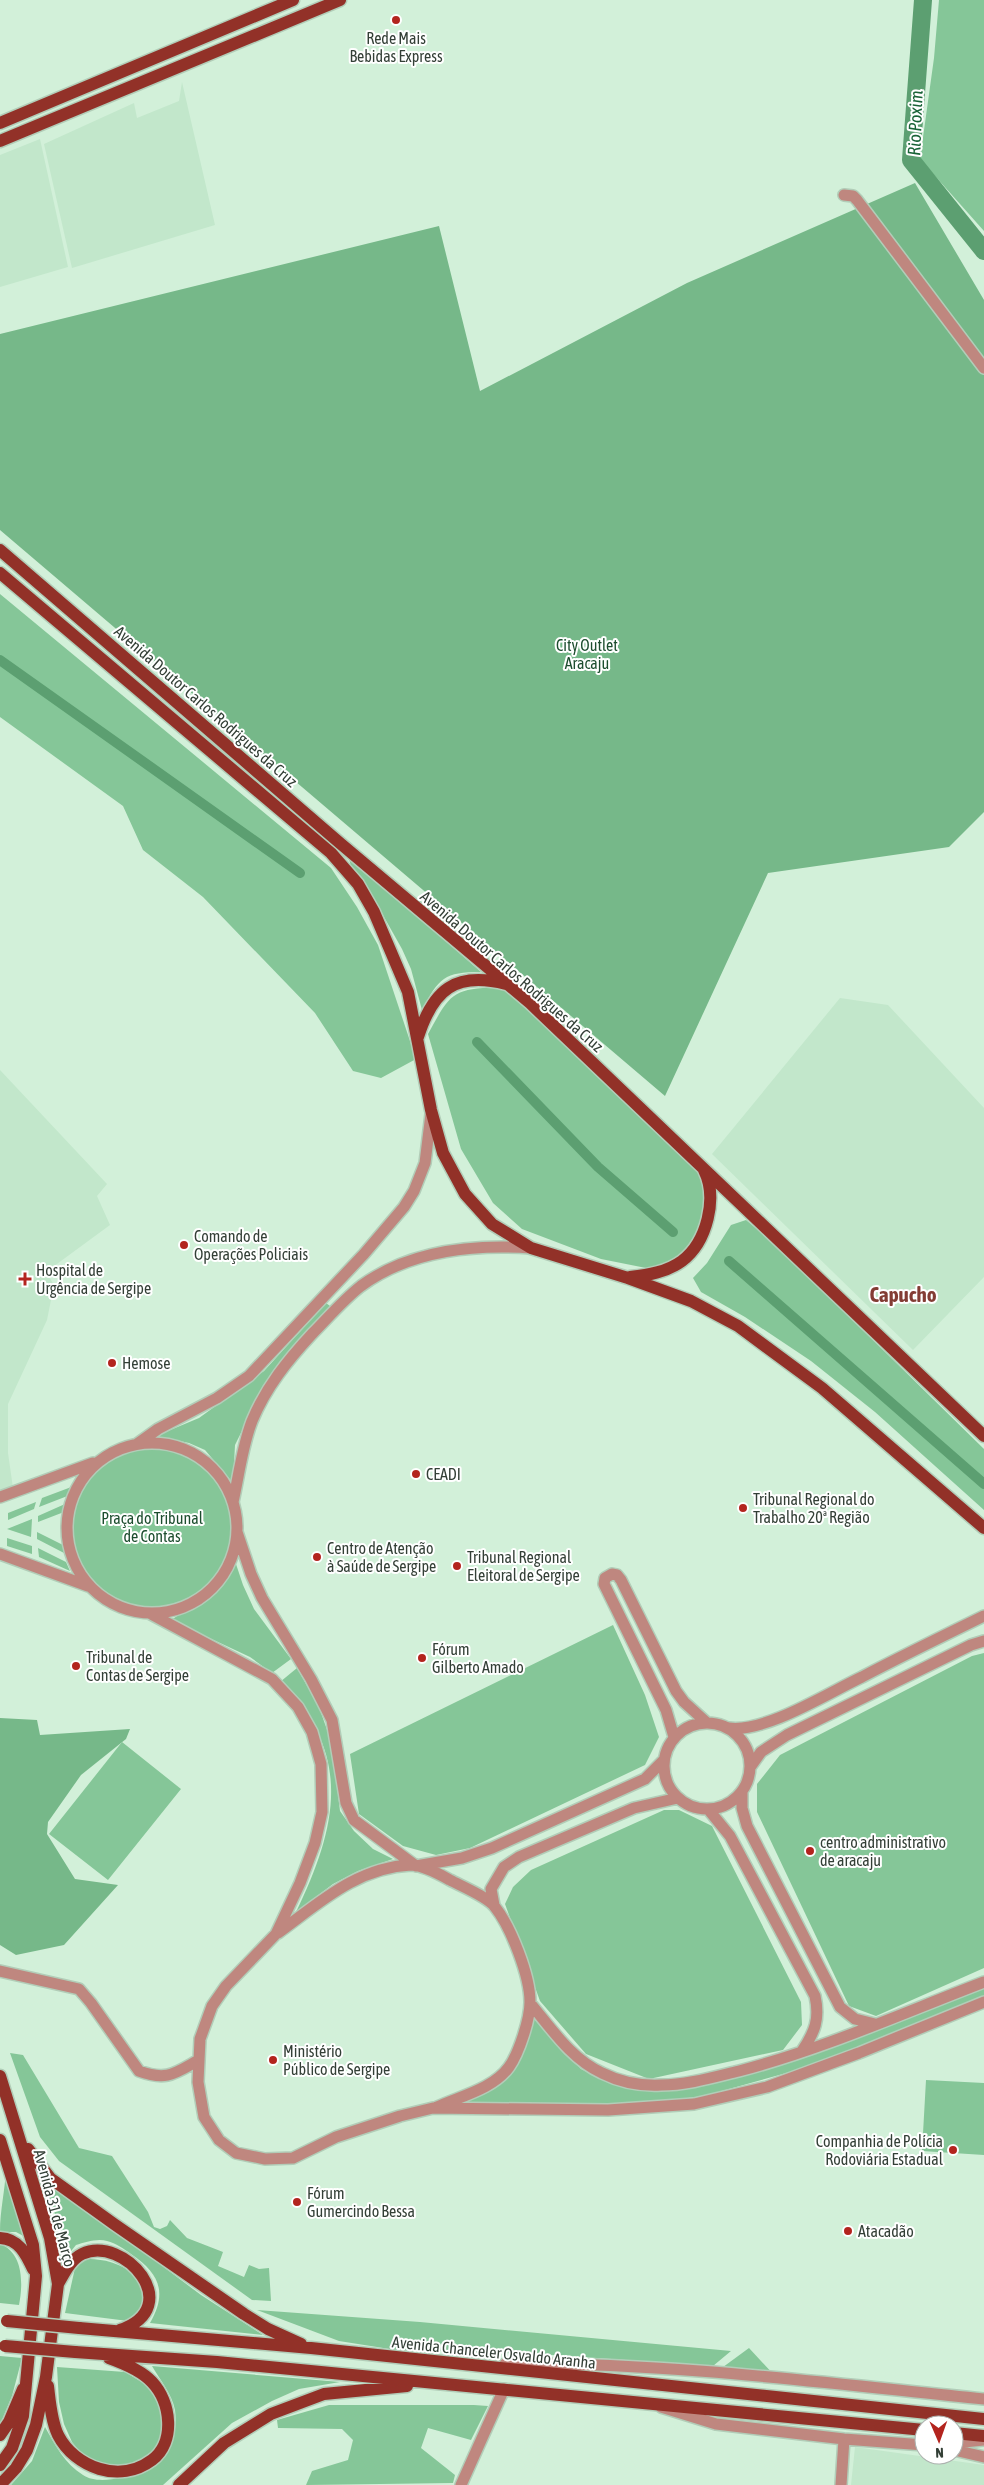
<svg xmlns="http://www.w3.org/2000/svg" width="984" height="2485" viewBox="0 0 984 2485" font-family="'Asap Condensed',sans-serif">
	<style>
		.built { fill: #c2e7cb }
		.green { fill: #85c698 }
		.forest { fill: #76b889 }
		.lines { fill: none; stroke-linecap: round; stroke-linejoin: round }
		.canal { stroke: #5c9f71; stroke-width: 10 }
		.river { stroke: #5c9f71; stroke-width: 18 }
		.minor-casing { stroke: #b2cdb8; stroke-width: 14 }
		.major-casing { stroke: #b2cdb8; stroke-width: 15 }
		.minor { stroke: #bf877f; stroke-width: 11 }
		.major { stroke: #923128; stroke-width: 12 }
		.major-bridge-casing { stroke: #b2cdb8; stroke-width: 15; stroke-linecap: butt }
		.major-bridge { stroke: #923128; stroke-width: 12 }
		.poi-dot { fill: #b3241e; stroke: #fff; stroke-width: 2 }
		.labels { text-anchor: middle; dominant-baseline: central; stroke-width: 4; stroke-linejoin: round; paint-order: stroke }
		.poi-label { font-size: 16px; fill: #333f36; stroke: #fff; text-anchor: start }
		.park-label { font-size: 16px; fill: #1c4d2e; stroke: #fff }
		.street-label { font-size: 16px; fill: #333f36; stroke: #fff }
		.water-label { font-size: 18px; font-style: italic; fill: #196337; stroke: #fff }
		.district-label { font-size: 21px; font-weight: bold; fill: #833c34; stroke: #fff }
	</style>
	<rect width="100%" height="100%" fill="#d2f0d9"/>
	<path class="built" d="M182,82L215,225L72,268L44,144L134,103L137,118L179,101Z
		M40,139L68,267L0,287V155Z
		M840,998L888,1005L984,1108V1277L913,1350L712,1154Z
		M0,1070L107,1184L97,1196L110,1225L46,1272L54,1285L47,1320L8,1404V1453L13,1488L0,1492Z
		M855,2447L984,2465V2485H851Z"/>
	<path class="green" d="M939,0H984V231L920,159L934,58Z
		M0,594L331,868L357,907L378,945L416,1059L381,1078L353,1071L315,1013L203,897L143,850L123,806L0,717Z
		M348,856L481,972C444,972 439,978 422,1010L411,969L402,949L375,901L351,866Z
		M504,987L704,1170L711,1211L699,1245L656,1270L601,1259L522,1229L493,1203L461,1149L428,1034C452,990 453,989 504,987Z
		M746,1220L775,1244L984,1449V1510L875,1412L811,1361L745,1317L701,1292L693,1278L707,1263L731,1225Z
		M326,1303L330,1306L291,1351L260,1394L235,1445L233,1483L205,1450L189,1443L156,1436L199,1418L264,1371Z
		M67 1527a85 85 0 1 1 170 0a85 85 0 1 1-170 0Z
		M74,1486L70,1495L39,1507L42,1498Z
		M36,1502L34,1509L8,1520V1513Z
		M65,1504L64,1512L38,1522V1516Z
		M32,1519L31,1537L7,1529Z
		M37,1532L63,1545L64,1553L37,1539Z
		M7,1538L32,1546V1554L7,1546Z
		M38,1548L66,1562L70,1571L39,1557Z
		M234,1558L243,1585L254,1609L291,1659L272,1673L250,1657L171,1620L219,1589Z
		M613,1625L645,1695L659,1737L645,1765L470,1848L436,1855L403,1846L359,1814L350,1754Z
		M984,1653V1968L876,2016L849,2006L757,1812V1784L780,1755L972,1656Z
		M297,1668L319,1707L332,1744L340,1811L354,1831L373,1849L393,1859L358,1871L333,1884L296,1912C337,1827 354,1754 280,1682Z
		M122,1742L181,1789L108,1880L49,1834Z
		M664,1810H679L712,1826L801,2002L802,2025L783,2050L649,2079L586,2054L540,2001L505,1904L513,1887L531,1870Z
		M984,1988V1996L808,2067L704,2096L646,2103L457,2105L496,2085L531,2016L581,2069L613,2084L726,2077L759,2072Z
		M10,2053L23,2055L79,2148L112,2156L148,2212L154,2227L160,2229L167,2226L170,2220L187,2238L223,2252L218,2266L244,2277L249,2265L259,2269L269,2268L271,2301L252,2300L59,2161L40,2137Z
		M926,2080L984,2083V2155L922,2151Z
		M6,2169L29,2239L16,2232H0C0,2210 5,2191 6,2169Z
		M41,2175L201,2295L263,2335L150,2323C168,2292 159,2273 131,2254C124,2249 116,2243 107,2241C98,2238 85,2242 76,2245L63,2261L64,2239Z
		M0,2244C24,2253 23,2285 19,2305L0,2303Z
		M86,2259C110,2259 123,2265 142,2280L145,2308L128,2321L65,2313L75,2268Z
		M257,2310L420,2322L731,2351L713,2366L539,2354L396,2350L339,2341Z
		M749,2348L775,2376L719,2370Z
		M0,2356L22,2358L12,2396L0,2425Z
		M152,2366L340,2382L299,2389L272,2401L232,2423L163,2485H11L32,2461L45,2427C55,2445 65,2464 83,2475C93,2482 109,2480 120,2478C157,2474 180,2448 175,2410C172,2394 160,2380 152,2366Z
		M57,2367L125,2372L145,2384L158,2397L165,2423L156,2453L125,2467L94,2463L81,2453L72,2442L64,2424L59,2402Z
		M329,2405H474L488,2406L471,2440L428,2428L421,2448L455,2475L453,2483L306,2485L312,2471L348,2460L353,2440L342,2429L278,2428L277,2420Z"/>
	<path class="forest" d="M915,183L984,300V812L949,847L768,873L665,1096L0,530V334L439,226L480,391L687,283Z
		M0,1718L37,1720L40,1735L130,1729L126,1739L81,1775L48,1822L47,1834L75,1879L118,1885L64,1945L16,1955L0,1945Z"/>
	<g class="lines">
		<path class="canal" d="M0,660L300,873
			M477,1042L598,1167L673,1232
			M729,1261L984,1484"/>
		<path class="river" d="M923,0L911,160L984,251"/>
		<g class="minor-casing">
			<path id="minor" d="M844,195L853,196L857,200L984,368
				M67 1528a85 85 0 1 1 170 0a85 85 0 1 1-170 0Z
				M137,1444L158,1429L217,1398L249,1376L364,1254L404,1207L414,1191L425,1163L431,1114
				M0,1497L93,1463
				M233,1502C239,1475 242,1447 252,1421C266,1387 288,1360 312,1334C328,1318 343,1300 361,1286C410,1250 472,1244 531,1248
				M237,1532L251,1574L262,1598L311,1679L332,1720L346,1803L354,1820L416,1866L462,1858L492,1848L645,1779L664,1760
				M0,1554L88,1586
				M149,1613L272,1679L298,1707L312,1732L321,1764L322,1812L315,1843L300,1883L276,1934L226,1986L212,2006L200,2039L198,2082L204,2117L219,2140L236,2153L265,2159L293,2158L336,2137L400,2116L433,2108L608,2110L694,2104L767,2087L859,2053L984,2002
				M664 1766a43 43 0 1 1 86 0a43 43 0 1 1-86 0Z
				M729,1728C765,1733 828,1693 862,1677C902,1656 943,1636 984,1616
				M674,1737L666,1710L604,1584L605,1578L612,1574L617,1575L621,1580L676,1691L684,1702L706,1722
				M751,1766L761,1752L787,1735L971,1645L984,1641
				M742,1793V1808L747,1826L840,2007L855,2019L875,2024
				M708,1809L730,1836L815,1996C820,2019 815,2032 802,2051
				M494,1905L491,1889L504,1867L519,1857L634,1808L678,1798
				M278,1933C318,1904 357,1867 411,1865C423,1865 439,1874 450,1880C461,1886 488,1897 495,1907C511,1927 530,1976 530,2002C530,2019 519,2053 509,2067C493,2089 461,2096 437,2107
				M0,1971L79,1989L91,2003L139,2071C166,2081 174,2074 197,2061
				M530,2003C551,2028 571,2059 602,2073C620,2082 641,2086 661,2085C687,2085 714,2077 739,2071C823,2049 903,2013 984,1982
				M505,2364C665,2362 825,2383 984,2399
				M661,2407L716,2424L844,2439L924,2445
				M954,2443L984,2440
				M954,2450L984,2457
				M461,2485L504,2389
				M841,2485L844,2439"/>
		</g>
		<g class="major-casing">
			<path id="major" d="M0,123L293,0
				M0,141L340,0
				M0,550L341,844L530,1003L984,1436
				M0,573L331,853L358,884L374,912L408,992L431,1110L443,1153L465,1194L492,1224L531,1248L628,1278L691,1301L738,1326L822,1388L984,1528
				M418,1037C433,990 455,971 506,984
				M630,1277C648,1275 667,1272 682,1261C707,1242 718,1198 704,1170
				M0,2076L50,2238L58,2284L46,2377L36,2425L27,2450L16,2468L0,2485
				M0,2140L33,2245L36,2276L23,2416L12,2448L0,2465
				M28,2149L50,2178L114,2224L244,2314L268,2329L301,2344
				M0,2238C19,2239 26,2254 33,2269
				M58,2284C64,2274 70,2260 82,2254C124,2234 187,2307 120,2330
				M79,2328L311,2348L984,2419
				M75,2352L217,2362L924,2430
				M48,2386C50,2402 51,2420 58,2435C75,2468 120,2484 152,2460C176,2442 171,2402 152,2382C141,2370 123,2363 109,2358
				M954,2433L984,2436
				M0,2435L9,2422L23,2389
				M179,2485L224,2443L271,2414L324,2394L407,2386"/>
		</g>
		<use href="#minor" class="minor"/>
		<use href="#major" class="major"/>
		<g class="major-bridge-casing">
			<path id="major-bridge" d="M7,2321L79,2328
				M5,2346L75,2352"/>
		</g>
		<use href="#major-bridge" class="major-bridge"/>
	</g>
	<g class="poi-dot">
		<circle cx="396" cy="20" r="5"/>
		<circle cx="184" cy="1245" r="5"/>
		<path d="M22.5 1271.5h5v5h5v5h-5v5h-5v-5h-5v-5h5z"/>
		<circle cx="112" cy="1363" r="5"/>
		<circle cx="416" cy="1474" r="5"/>
		<circle cx="743" cy="1508" r="5"/>
		<circle cx="317" cy="1557" r="5"/>
		<circle cx="457" cy="1566" r="5"/>
		<circle cx="422" cy="1658" r="5"/>
		<circle cx="76" cy="1666" r="5"/>
		<circle cx="810" cy="1851" r="5"/>
		<circle cx="273" cy="2060" r="5"/>
		<circle cx="953" cy="2150" r="5"/>
		<circle cx="297" cy="2202" r="5"/>
		<circle cx="848" cy="2231" r="5"/>
	</g>
	<g class="labels">
		<g class="poi-label">
			<text x="396" y="38" text-anchor="middle">Rede Mais<tspan x="396" dy="18">Bebidas Express</tspan></text>
			<text x="194" y="1236">Comando de<tspan x="194" dy="18">Operações Policiais</tspan></text>
			<text x="36" y="1270">Hospital de<tspan x="36" dy="18">Urgência de Sergipe</tspan></text>
			<text x="122" y="1363">Hemose</text>
			<text x="426" y="1474">CEADI</text>
			<text x="753" y="1499">Tribunal Regional do<tspan x="753" dy="18">Trabalho 20ª Região</tspan></text>
			<text x="327" y="1548">Centro de Atenção<tspan x="327" dy="18">à Saúde de Sergipe</tspan></text>
			<text x="467" y="1557">Tribunal Regional<tspan x="467" dy="18">Eleitoral de Sergipe</tspan></text>
			<text x="432" y="1649">Fórum<tspan x="432" dy="18">Gilberto Amado</tspan></text>
			<text x="86" y="1657">Tribunal de<tspan x="86" dy="18">Contas de Sergipe</tspan></text>
			<text x="820" y="1842">centro administrativo<tspan x="820" dy="18">de aracaju</tspan></text>
			<text x="283" y="2051">Ministério<tspan x="283" dy="18">Público de Sergipe</tspan></text>
			<text x="943" y="2141" text-anchor="end">Companhia de Polícia<tspan x="943" dy="18">Rodoviária Estadual</tspan></text>
			<text x="307" y="2193">Fórum<tspan x="307" dy="18">Gumercindo Bessa</tspan></text>
			<text x="858" y="2231">Atacadão</text>
		</g>
		<g class="park-label">
			<text x="587" y="645">City Outlet<tspan x="587" dy="18">Aracaju</tspan></text>
			<text x="152" y="1518">Praça do Tribunal<tspan x="152" dy="18">de Contas</tspan></text>
		</g>
		<g class="street-label">
			<text transform="translate(206 706) rotate(41)">Avenida Doutor Carlos Rodrigues da Cruz</text>
			<text transform="translate(512 971) rotate(41)">Avenida Doutor Carlos Rodrigues da Cruz</text>
			<text transform="translate(55 2208) rotate(75)">Avenida 31 de Março</text>
			<text transform="translate(494 2352) rotate(6)">Avenida Chanceler Osvaldo Aranha</text>
		</g>
		<g class="water-label">
			<text transform="translate(915 123) rotate(-88)">Rio Poxim</text>
		</g>
		<g class="district-label">
			<text x="903" y="1294">Capucho</text>
		</g>
	</g>
	<g transform="translate(939 2440) rotate(178)"><circle r="24" fill="#ffffff" stroke="#adb2af"/>
	<path d="M0-4L9 19L0 12L-9 19Z" fill="#b3241e"/>
	<text y="-8" font-size="14" font-weight="bold" text-anchor="middle" fill="#333f36">N</text>
	</g>
</svg>
